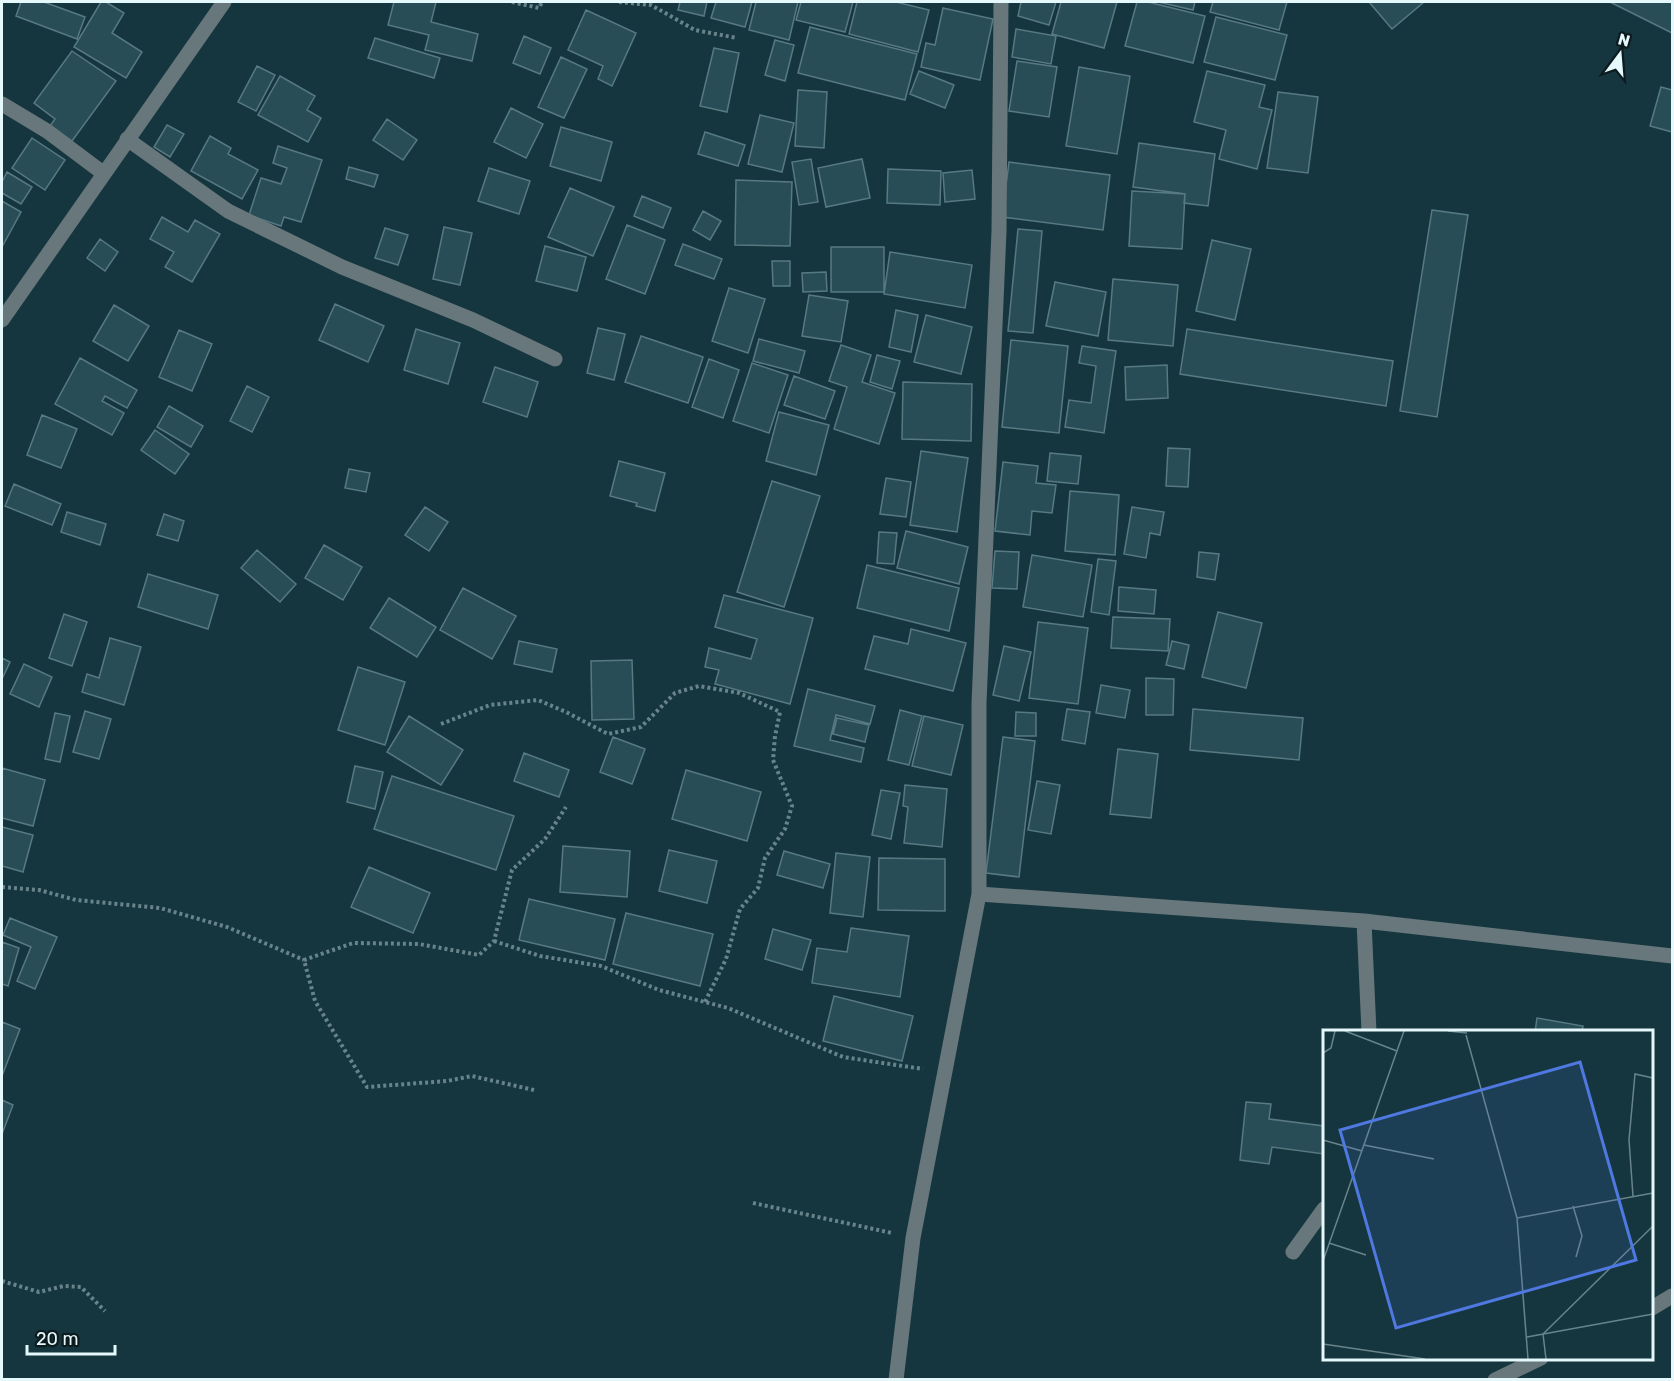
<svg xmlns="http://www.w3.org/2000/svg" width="1674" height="1381" viewBox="0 0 1674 1381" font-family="Rubik,sans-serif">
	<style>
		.building { fill: #294d56; stroke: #577982; stroke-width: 1.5 }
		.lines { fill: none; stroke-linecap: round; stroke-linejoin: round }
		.path { stroke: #68838a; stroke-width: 4; stroke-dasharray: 3 3; stroke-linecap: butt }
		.minor { stroke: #67777b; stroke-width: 15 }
		.inset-road { fill: none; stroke: #68848a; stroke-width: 1.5 }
		.view { fill: #4f78e1; fill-opacity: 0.15; stroke: #4f78e1; stroke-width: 3 }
		.inset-edge { fill: none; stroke: #e5f8fc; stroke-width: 3 }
	</style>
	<rect width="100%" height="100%" fill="#15363e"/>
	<path class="building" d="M21,2H44L85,17L77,39L16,16Z
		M101,2H106L124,13L112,33L142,52L126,78L74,47Z
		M394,2H436L431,22L478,34L472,61L425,50L429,35L388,25Z
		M680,2H707L704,16L678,10Z
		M716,2H752L745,27L711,18Z
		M756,2H798L789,40L749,30Z
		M801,2H853L845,32L796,20Z
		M857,2H896L929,10L918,52L849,34Z
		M1021,2H1056L1049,25L1018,16Z
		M1061,2H1117L1104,48L1052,34Z
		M1137,2H1148L1205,16L1193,63L1125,46Z
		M1158,2H1195L1193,10Z
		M1213,2H1287L1279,30L1210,12Z
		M1369,2H1424L1392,29Z
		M1610,2H1672V33Z
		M943,8L993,19L980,80L921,67L926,43L935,45Z
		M586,10L636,33L612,86L598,79L603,66L568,50Z
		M1216,17L1287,35L1275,80L1204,62Z
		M810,27L917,54L905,100L798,73Z
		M1016,29L1056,36L1051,64L1012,57Z
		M524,36L551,48L540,74L513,63Z
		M375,38L440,58L434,78L368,58Z
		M775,40L794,45L785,81L765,75Z
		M714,48L739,53L727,112L700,106Z
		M72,51L116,81L72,141L50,126L55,119L34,103Z
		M561,57L587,69L564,118L538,107Z
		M1017,61L1057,67L1049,117L1009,111Z
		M257,66L275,75L256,111L238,102Z
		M1079,67L1130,76L1117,154L1066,146Z
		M919,71L954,85L945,108L910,94Z
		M1207,71L1265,85L1259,107L1272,110L1257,169L1219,159L1226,130L1194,122Z
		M280,76L315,96L307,110L321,118L308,142L258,115Z
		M1661,87L1672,90V132L1650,126Z
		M798,90L827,92L824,148L795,146Z
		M1278,92L1318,97L1308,173L1267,168Z
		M511,108L543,124L526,158L494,142Z
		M760,115L794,123L782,172L748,164Z
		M387,119L417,140L403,160L373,140Z
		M167,125L184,134L170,157L154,147Z
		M561,127L612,142L601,181L550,166Z
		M705,132L745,145L738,166L698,154Z
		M210,136L231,148L228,154L258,170L242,199L191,171Z
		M32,138L65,160L45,190L12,168Z
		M1139,143L1215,154L1208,206L1184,203L1185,194L1133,187Z
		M278,146L322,160L301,222L284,217L281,226L249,215L261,178L281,184L287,168L273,163Z
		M811,159L818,202L799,205L792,162Z
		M862,159L870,198L826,207L818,168Z
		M1009,162L1110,175L1103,230L1002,217Z
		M349,167L378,175L374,187L346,179Z
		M489,168L530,181L519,214L478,201Z
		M888,169L941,171L940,205L887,203Z
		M972,170L975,199L945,202L943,173Z
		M7,172L32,187L21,204L2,193V182Z
		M736,180L792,182L790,246L735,245Z
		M570,188L614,207L593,256L548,237Z
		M1132,191L1185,194L1182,249L1129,246Z
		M642,196L671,208L663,228L634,216Z
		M2,201L21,212L2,247Z
		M1432,210L1468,215L1437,417L1400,411Z
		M703,211L721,221L710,240L693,230Z
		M162,217L188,232L195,220L220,234L192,282L165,267L174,252L150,239Z
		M627,225L665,240L645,294L606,279Z
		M444,227L472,233L460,285L433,279Z
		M385,228L408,235L398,265L375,258Z
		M1018,229L1042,231L1033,333L1008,331Z
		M100,239L118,252L105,271L87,258Z
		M1212,240L1251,249L1235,320L1196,311Z
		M683,244L722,259L714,279L675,265Z
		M545,246L586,257L577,291L536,281Z
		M831,247H884V292H831Z
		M890,252L972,265L965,308L884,294Z
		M772,261H790V286H773Z
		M826,272L827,291L803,292L802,273Z
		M1113,279L1178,285L1173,346L1108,340Z
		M1055,282L1106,292L1098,336L1046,326Z
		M729,288L765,299L748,353L712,341Z
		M809,295L848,301L841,342L802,336Z
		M335,304L384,326L368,362L319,340Z
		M114,305L149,326L128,361L93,341Z
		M896,310L918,315L911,352L889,347Z
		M926,315L972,327L961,374L914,362Z
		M598,328L625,334L614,380L587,373Z
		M416,329L460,343L448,384L404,370Z
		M1187,329L1393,361L1386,406L1180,374Z
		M179,330L212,344L192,391L159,377Z
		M641,336L703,357L688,403L625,382Z
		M759,339L805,351L799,373L753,361Z
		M1011,340L1068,346L1059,433L1002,427Z
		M841,345L871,355L862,382L895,393L879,444L834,429L847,387L829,381Z
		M1082,346L1116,351L1104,433L1065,427L1069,400L1091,403L1096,366L1079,363Z
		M877,355L900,361L892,389L870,382Z
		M80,358L137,390L127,408L105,396L102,401L124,413L112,435L55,404Z
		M709,359L739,370L723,418L692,407Z
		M752,363L788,375L769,433L733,421Z
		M1167,365L1168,398L1126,400L1125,367Z
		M495,367L538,382L527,417L483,402Z
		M794,376L835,391L825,419L784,405Z
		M903,382L972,384L971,441L902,439Z
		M247,386L269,397L252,432L230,421Z
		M169,406L203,426L191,447L157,427Z
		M779,412L829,425L816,475L766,461Z
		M42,415L77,429L61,468L27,455Z
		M155,430L189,454L175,474L141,450Z
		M1168,448L1190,449L1188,487L1166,486Z
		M921,451L968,458L957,532L910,525Z
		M1050,453L1081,456L1078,484L1047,481Z
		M619,461L665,473L655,511L636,506L637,503L610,496Z
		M1003,462L1038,466L1036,483L1056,485L1052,513L1032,511L1030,535L995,531Z
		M349,469L370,473L366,492L345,488Z
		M886,478L911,482L906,517L880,514Z
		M772,481L820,496L784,607L737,592Z
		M14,484L61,504L52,525L5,506Z
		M1070,491L1119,495L1115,555L1065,551Z
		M425,507L448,522L429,551L405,535Z
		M1132,507L1164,512L1160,535L1150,533L1146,558L1124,554Z
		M67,512L106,524L100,545L61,532Z
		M164,514L184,521L178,541L157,535Z
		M906,531L968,547L959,584L897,568Z
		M879,532L897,533L894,564L877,563Z
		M324,545L362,567L343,600L305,578Z
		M257,550L296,584L280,602L241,568Z
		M995,551L1019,552L1017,589L992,588Z
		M1199,552L1219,554L1215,580L1197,577Z
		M1032,555L1092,565L1083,617L1023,607Z
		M1098,559L1116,561L1109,615L1091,612Z
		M867,565L959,588L949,631L857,608Z
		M148,574L218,595L208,629L138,607Z
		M1119,587L1156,590L1154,614L1118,611Z
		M463,588L516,616L492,659L440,630Z
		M724,595L813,618L790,704L715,684L719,670L705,667L709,648L751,659L757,639L715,627Z
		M389,598L436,627L417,657L370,628Z
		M1218,612L1262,623L1246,688L1202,677Z
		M64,614L87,622L72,666L49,658Z
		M1113,617L1170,619L1168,651L1111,648Z
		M1038,622L1088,628L1078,704L1029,698Z
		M911,629L966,643L953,691L865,669L874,636L908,644Z
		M110,638L141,647L124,705L82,692L87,674L99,678Z
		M519,641L557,649L552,672L514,664Z
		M1172,641L1189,645L1184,669L1166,665Z
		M1004,646L1031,652L1019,701L993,695Z
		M2,658L10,662L2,679Z
		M632,660L634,719L592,720L591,661Z
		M24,664L52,677L39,707L10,694Z
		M358,667L405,682L385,745L338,730Z
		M1146,678L1174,679L1173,715H1146Z
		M1101,685L1130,690L1125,718L1096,713Z
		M808,689L875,706L870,724L836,715L830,740L864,748L861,762L794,746Z
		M1067,709L1090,712L1085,744L1062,740Z
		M1193,709L1303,718L1299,760L1190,750Z
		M900,710L922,716L909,765L888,760Z
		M85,711L111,719L99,759L73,752Z
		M1016,712L1036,713V736H1015Z
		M55,713L70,716L60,762L45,759Z
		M409,716L463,750L441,785L387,752Z
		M924,716L963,725L951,775L912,766Z
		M837,718L869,725L865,742L833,734Z
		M613,737L645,749L632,784L600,772Z
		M1003,737L1035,741L1019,877L986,873Z
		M1118,749L1158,754L1151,818L1110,814Z
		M524,753L569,770L559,797L514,781Z
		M355,766L383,772L375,809L347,802Z
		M2,768L45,780L33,826L2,818Z
		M686,770L761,792L747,841L672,819Z
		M392,776L514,816L496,870L374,829Z
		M1037,781L1060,785L1051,834L1028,830Z
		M905,785L947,789L942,847L904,843L908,807L903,806Z
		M881,790L900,793L891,839L872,835Z
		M2,827L33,835L23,872L2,866Z
		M563,846L630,851L627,897L560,892Z
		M669,850L717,861L707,903L659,891Z
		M784,851L830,864L823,888L777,875Z
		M836,853L870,857L863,917L830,913Z
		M879,858L945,859V911L878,910Z
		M369,867L430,893L413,933L351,907Z
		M529,899L615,919L605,960L519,940Z
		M626,913L713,934L700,986L613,964Z
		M10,918L57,937L35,989L17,981L31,947L3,935Z
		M851,928L909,936L900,997L812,983L817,948L847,952Z
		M773,929L811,940L802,970L765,959Z
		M2,942L19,948L8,986L2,984Z
		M834,996L913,1016L902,1061L823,1041Z
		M1537,1018L1583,1026L1582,1032H1535Z
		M2,1022L20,1029L2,1076Z
		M2,1100L13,1105L2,1134Z
		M1246,1102L1271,1104L1269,1119L1324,1126V1154L1272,1147L1269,1164L1240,1160Z"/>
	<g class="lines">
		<path class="path" d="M512,2L539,8L542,2
			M619,2L651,5L695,30L737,38
			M441,724L490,705L538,700L566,712L608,734L641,727L675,693L699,686L739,693L780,712L775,736L773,760L792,806L785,829L765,858L758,888L740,909L726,959L705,1002
			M2,887L39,890L76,900L160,908L227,927L304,960
			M494,941L540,956L601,966L659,990L728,1008L843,1057L923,1069
			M534,1090L472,1076L447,1081L367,1087L315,1001L304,960L353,943L419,944L479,955L494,941L512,870L545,839L566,807
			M753,1203L892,1233
			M2,1281L39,1292L64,1286L81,1287L105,1311"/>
		<path class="minor" d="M2,104L47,131L103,173
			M127,139L228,211L342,267L473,320L555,359
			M2,320L224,2
			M979,894V703L999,231L1001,2
			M1364,921L1369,1032
			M1293,1252L1324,1209
			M1652,1308L1672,1296
			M896,1380L913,1238L979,894L1364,921L1672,956
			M1495,1380L1541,1358"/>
	</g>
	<g transform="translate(1323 1030)">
		<rect width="330" height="330" fill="#15363e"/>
		<path class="inset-road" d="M22,1L74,21M125,1L144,3M143,5L194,188M0,23L8,18L12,1M0,110L39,121M41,115L111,129M310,166L306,110L312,44L330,48M250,176L259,206L253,227M6,213L43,225M0,231L81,1M204,307L330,284M0,314L102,329M205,329L194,188L330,163M223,329L220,304L330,196"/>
		<path class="view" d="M257,32L313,230L73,298L17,100Z"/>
		<rect width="330" height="330" class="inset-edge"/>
	</g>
	<rect width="1674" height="1381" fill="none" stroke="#e5f8fc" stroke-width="6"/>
	<g transform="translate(1620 54) rotate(16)" stroke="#0d1b1f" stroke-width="4.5" paint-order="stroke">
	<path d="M0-4.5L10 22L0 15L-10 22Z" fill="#e5f8fc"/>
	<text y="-9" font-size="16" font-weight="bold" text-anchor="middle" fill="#e5f8fc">N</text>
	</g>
	<path d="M27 1345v9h88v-9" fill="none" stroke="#e5f8fc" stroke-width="3"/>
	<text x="36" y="1345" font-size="18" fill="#e5f8fc" stroke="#0d1b1f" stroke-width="4.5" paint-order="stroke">20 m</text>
</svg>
